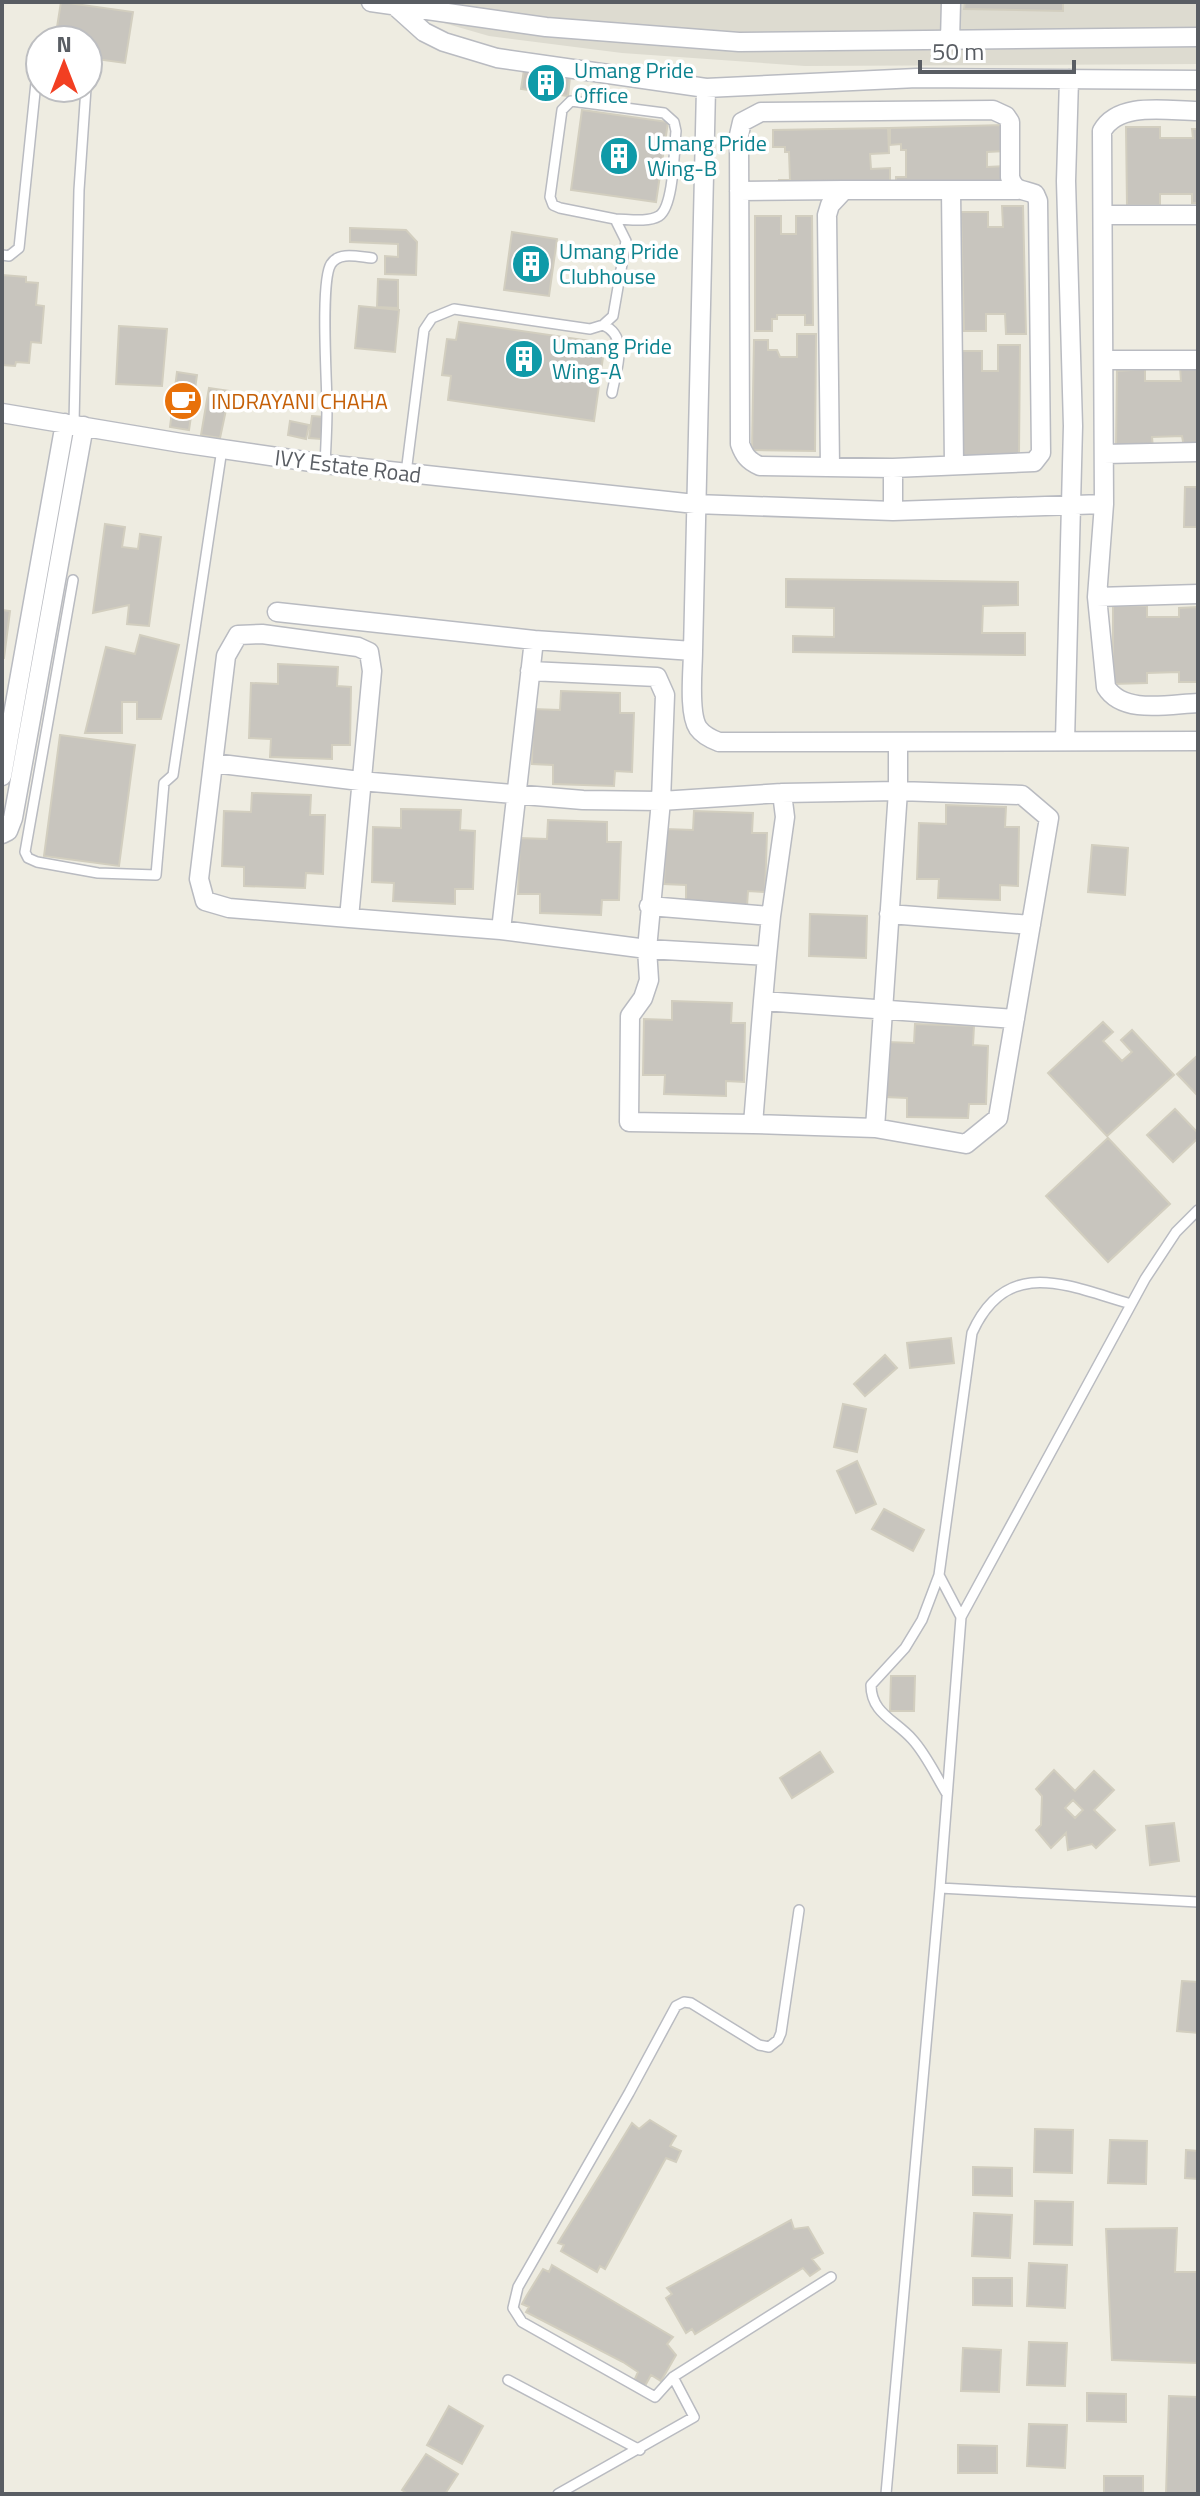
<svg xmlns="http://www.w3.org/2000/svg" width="1200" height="2496" viewBox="0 0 1200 2496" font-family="'Titillium Web',sans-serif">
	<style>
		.education { fill: #dddbd0 }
		.building { fill: #c8c5be; stroke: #d2cebf; stroke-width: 2; fill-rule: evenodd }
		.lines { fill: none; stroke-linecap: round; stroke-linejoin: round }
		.lane-casing { stroke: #b9bbc1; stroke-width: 12 }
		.street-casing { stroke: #b9bbc1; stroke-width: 21 }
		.lane { stroke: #fff; stroke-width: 9 }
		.street { stroke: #fff; stroke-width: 18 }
		.labels { text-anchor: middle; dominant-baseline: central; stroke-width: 7; stroke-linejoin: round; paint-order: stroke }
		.culture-label { font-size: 22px; fill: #0d838f; stroke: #fff; text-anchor: start }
		.food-label { font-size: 22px; fill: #c56008; stroke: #fff; text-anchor: start }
		.street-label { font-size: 22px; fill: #595d63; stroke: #fff }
	</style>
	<rect width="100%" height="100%" fill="#eeece1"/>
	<path class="education" d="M438,2H1198V64L805,66L622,53L489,36L437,21Z"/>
	<path class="building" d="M61,2L133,12L125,63L88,58V40H55Z
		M965,2H1063V11L964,9Z
		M524,70L570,77L568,96L521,89Z
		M582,110L668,122L656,202L571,190Z
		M1004,125L1005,151L987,152V167L1006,166V183L896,185V177H906V150H901V144L890,145V128Z
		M1126,127H1160V138H1193L1192,129H1198V203H1192V194H1160V205H1127Z
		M888,128L889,153L870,154L871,169L890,168V185L779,187V180H790L789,152H785V147H773V130Z
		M1002,206H1023L1026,334H1006L1005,314H986V331H964L961,212H988V227H1003Z
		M755,216H781V234H796V216H812L813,325H805V315H777V319H772V331H755Z
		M350,228L406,230L417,242L416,275L385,274V256L398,257V244L350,242Z
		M512,232L557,239L549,296L504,290Z
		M2,275L26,277V282L38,283L36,305L44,306L41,343L31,342L29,363L16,362L15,366L2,365Z
		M378,279L398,280V308L377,307Z
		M359,306L399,310L395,352L355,348Z
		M459,322L605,343L594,421L448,400L451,376L442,375L447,339L456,340Z
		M119,326L167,329L162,386L116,384Z
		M797,334H816L815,451L752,450L754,340H768V350H777L780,357H797Z
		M998,345H1020L1019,453L1009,459L959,463L960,351H982V371H998Z
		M1180,367H1198V447H1184L1182,436L1152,437L1153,448H1116L1117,371L1145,369V381H1181Z
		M177,372L197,375L189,430L170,427Z
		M209,388L230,391L220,438L201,435Z
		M312,416L324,417L321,439L309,438Z
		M290,421L309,425L306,439L288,435Z
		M1185,487H1198V527H1184Z
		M105,524L125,527L122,547L138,549L140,534L161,537L149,626L127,624L129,605L93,613Z
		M786,579L1018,582V605L983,606L982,633H1025V655L793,652V636L834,637V608L786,607Z
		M1113,606H1147V617H1179V608L1198,607V682H1179V672L1147,673V683L1113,684Z
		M2,610L10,611L4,658H2Z
		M140,635L179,645L161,719H137V702H122V733H85L106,647L135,654Z
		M278,664L338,667L337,686L351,687L350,745H332V759L270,757L271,739L249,738L251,683L278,684Z
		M561,691L620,693V713H634L632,772L615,771L614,786L553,784V765L532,764L533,709L560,710Z
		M60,735L135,745L119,866L44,856Z
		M252,793L311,795L310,815H325L323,874L306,873L305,888L244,886V867L222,866L224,811L251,812Z
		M946,805L1006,807L1005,827H1019L1018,886L1000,885V900L938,898L939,879H917L919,823L946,824Z
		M401,809L461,810L460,830L475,831L473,889H455V904L393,901L394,883L372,882L373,827L401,828Z
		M694,811L753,813L752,833H767L765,892L748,891L747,906L686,904V885L664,884L666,829L693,830Z
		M548,820L607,822V842H621L619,900H602L601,915L540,913V894H518L520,838L547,839Z
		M1092,845L1128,848L1125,895L1088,892Z
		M810,914L867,916L866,958L809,956Z
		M672,1001L732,1003L731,1023H745L744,1082L726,1081V1096L664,1094L665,1075H643L644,1019L672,1020Z
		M1103,1022L1113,1032L1103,1041L1122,1061L1132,1052L1121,1040L1132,1030L1174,1075L1107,1136L1048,1073Z
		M915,1024L974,1026L973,1045L988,1046L986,1104H969L968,1118L907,1117V1098L885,1097L887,1042L914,1043Z
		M1198,1055V1096L1177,1074Z
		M1175,1109L1198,1133V1138L1173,1162L1147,1135Z
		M1108,1138L1170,1204L1108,1262L1046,1196Z
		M951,1338L954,1363L910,1368L907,1343Z
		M885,1355L897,1368L865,1396L854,1384Z
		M843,1404L866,1409L857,1452L834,1447Z
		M857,1461L876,1504L856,1513L837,1471Z
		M884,1509L924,1530L913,1551L872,1529Z
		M891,1676H915L914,1711H890Z
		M820,1752L833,1772L792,1798L780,1778Z
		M1054,1770L1075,1791L1094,1771L1114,1790L1094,1810L1115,1830L1096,1848L1092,1844L1068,1850L1066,1833L1051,1848L1036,1830L1041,1825L1042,1796L1036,1789ZM1073,1800L1083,1810L1075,1818L1065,1808Z
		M1174,1823L1179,1861L1150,1865L1146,1826Z
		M1182,1981L1198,1982V2033L1177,2031Z
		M650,2120L676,2136L670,2146L681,2151L676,2162L666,2158L605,2269L600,2266L597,2272L561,2251L564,2245L558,2243L632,2123L639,2129Z
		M1035,2129L1073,2130L1072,2173L1034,2172Z
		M1110,2140L1147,2141L1146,2184L1108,2183Z
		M1186,2150L1198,2151V2179L1185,2178Z
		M973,2167L1012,2168V2196L973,2195Z
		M1035,2201L1073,2202L1072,2245L1034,2244Z
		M974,2213L1012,2215L1010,2258L972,2256Z
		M791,2220L794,2229L808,2227L823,2253L812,2259L820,2269L810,2276L803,2268L695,2334L692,2329L686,2333L666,2298L672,2294L667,2288Z
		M1177,2228L1175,2272H1198V2363L1112,2360L1106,2229Z
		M1029,2263L1067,2265L1065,2308L1027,2306Z
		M552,2265L673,2337L667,2344L676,2355L661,2381L651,2375L645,2386L634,2381L638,2372L623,2362L526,2312L529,2307L522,2304L527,2295L543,2269L549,2272Z
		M973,2278H1012V2306L973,2305Z
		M1029,2342L1067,2343L1065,2386L1027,2385Z
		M963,2348L1001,2350L999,2392L961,2391Z
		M1087,2393L1126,2394V2422L1087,2421Z
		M1169,2396L1198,2397V2494H1166Z
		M449,2406L483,2426L462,2464L427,2445Z
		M1029,2424L1067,2425L1065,2468L1027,2466Z
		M958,2445L997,2446V2473H958Z
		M426,2454L458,2474L445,2494H408L402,2490Z
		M1104,2476H1143V2494H1104Z"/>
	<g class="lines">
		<g class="lane-casing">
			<path id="lane" d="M2,255L9,256L19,248L38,63
				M603,325C630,336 616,370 612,393
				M74,424L79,190L86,88
				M325,464C326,445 327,426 327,407C327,382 320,281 331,264C339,251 359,257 372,258
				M406,473L424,330L432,318L454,309L590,329L603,325L613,316L626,241L615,219L560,208L553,205L550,197L562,110L571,101L664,113L674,122L676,131C674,150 674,206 659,216C647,223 627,219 615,219
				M73,580L25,852L28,858L37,862L98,873L156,875L164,783L173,775L222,449
				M939,1575L961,1617
				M947,1794C936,1776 926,1754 912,1739C895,1720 871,1713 871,1685L905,1648L922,1620L939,1575L972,1333C1007,1255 1068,1286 1131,1304
				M940,1888L1198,1902
				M799,1910L781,2033L778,2040L769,2047L759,2045L691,2003L684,2002L676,2006L629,2093L518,2287L513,2308L522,2322L655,2397L673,2377L831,2277
				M508,2380L640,2450
				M558,2494L694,2417L673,2377
				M886,2494L940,1888L961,1617L1145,1279L1176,1232L1198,1210"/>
		</g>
		<g class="street-casing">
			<path id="street" d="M371,2L546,27L739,42L1198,37
				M394,5L424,32L444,42L497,58L706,88L917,78L1198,80
				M950,41L951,2
				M706,88L693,651C693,669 688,713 698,728C703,735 711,739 719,742L1198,741
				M1198,111C1167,111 1119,101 1102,131L1104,504L1097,597L1106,687C1123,715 1170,704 1198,703
				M951,190L954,465
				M739,191L844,190
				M1104,215H1198
				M1105,360H1198
				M2,413L181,443L325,464L695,504L893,511L1104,504
				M1104,454L1198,452
				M830,467L827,215L830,205L844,190H1018
				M893,511V468L760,466C748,461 744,455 740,444L739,135L742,122L761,112L993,110L1006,116L1010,122V177C1014,192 1023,189 1035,194L1038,201L1041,453L1034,462L893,468
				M1097,597L1198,594
				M277,612L534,640L693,651
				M1065,741L1073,426L1066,181L1069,79
				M213,763L360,781L583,800L661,801L782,793L898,791L1022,795L1049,818L998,1118L966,1144L875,1128L898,791V743
				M2,776L65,423
				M2,834L8,831L13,818L84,426
				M649,906L771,916L785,817L782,793
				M889,914L1031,925
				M349,918L229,908L205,901L199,879L226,656L238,635L262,634L358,647L369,652L372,671L349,918L501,930L647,949L661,801L665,695L657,677L530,671
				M501,930L534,640
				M767,956L771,916
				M763,1001L767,956L647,949L649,980L643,998L630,1016L629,1122L753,1124L763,1001L1015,1019
				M753,1124L875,1128"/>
		</g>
		<use href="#lane" class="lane"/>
		<use href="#street" class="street"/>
	</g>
	<defs>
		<g id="building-disc" transform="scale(2)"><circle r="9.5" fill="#0f9aa8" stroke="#fff"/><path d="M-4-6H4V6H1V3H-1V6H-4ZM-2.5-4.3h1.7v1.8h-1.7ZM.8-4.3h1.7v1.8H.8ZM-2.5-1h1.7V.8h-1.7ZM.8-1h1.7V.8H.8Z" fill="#fff"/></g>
		<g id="cafe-disc" transform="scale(2)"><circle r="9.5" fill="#e8710a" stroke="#fff"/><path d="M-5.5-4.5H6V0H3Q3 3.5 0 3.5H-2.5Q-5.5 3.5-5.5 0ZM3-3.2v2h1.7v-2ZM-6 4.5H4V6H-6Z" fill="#fff"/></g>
	</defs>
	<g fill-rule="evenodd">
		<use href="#building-disc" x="546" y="83"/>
		<use href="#building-disc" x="619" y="156"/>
		<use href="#building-disc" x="531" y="264"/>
		<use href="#building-disc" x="524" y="359"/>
		<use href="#cafe-disc" x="183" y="401"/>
	</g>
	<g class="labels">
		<g class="culture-label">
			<text x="574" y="70">Umang Pride<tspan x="574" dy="25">Office</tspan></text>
			<text x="647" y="143">Umang Pride<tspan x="647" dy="25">Wing-B</tspan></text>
			<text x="559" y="251">Umang Pride<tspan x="559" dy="25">Clubhouse</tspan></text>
			<text x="552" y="346">Umang Pride<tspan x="552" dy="25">Wing-A</tspan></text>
		</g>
		<g class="food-label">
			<text x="211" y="401">INDRAYANI CHAHA</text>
		</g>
		<g class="street-label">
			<text transform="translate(348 466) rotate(7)">IVY Estate Road</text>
		</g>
	</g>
	<rect width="1200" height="2496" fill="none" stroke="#595d63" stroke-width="8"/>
	<g transform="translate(64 64)"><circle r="38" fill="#ffffff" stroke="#bdbec1" stroke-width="2"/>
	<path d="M0-6L14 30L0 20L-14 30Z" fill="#f23f22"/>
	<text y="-12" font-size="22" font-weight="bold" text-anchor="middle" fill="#595d63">N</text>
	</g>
	<path d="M920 60v12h154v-12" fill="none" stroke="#595d63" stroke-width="4"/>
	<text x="932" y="60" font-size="24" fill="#595d63" stroke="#ffffff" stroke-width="6" paint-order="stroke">50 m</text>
</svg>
